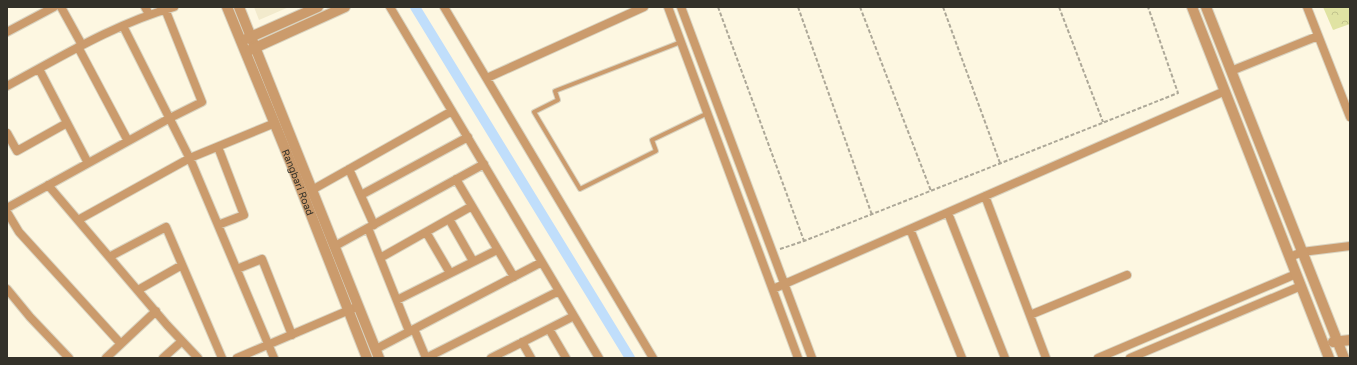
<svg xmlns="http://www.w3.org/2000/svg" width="1357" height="365" viewBox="0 0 1357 365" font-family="'Golos Text',sans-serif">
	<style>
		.built { fill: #f2eacc }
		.park { fill: url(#park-crowns) }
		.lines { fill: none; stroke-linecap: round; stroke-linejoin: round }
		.canal { stroke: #c0defb; stroke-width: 10 }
		.service-casing { stroke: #d9d3c0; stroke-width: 6 }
		.minor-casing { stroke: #d9d3c0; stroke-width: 10 }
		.tertiary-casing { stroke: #d9d3c0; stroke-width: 12 }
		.path { stroke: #ada898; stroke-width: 2; stroke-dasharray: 4 2; stroke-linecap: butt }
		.service { stroke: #cb9b6c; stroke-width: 4 }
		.minor { stroke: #cb9b6c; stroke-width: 8 }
		.tertiary { stroke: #cb9b6c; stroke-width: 10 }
		.labels { text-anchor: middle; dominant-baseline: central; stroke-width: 4; stroke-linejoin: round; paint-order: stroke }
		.street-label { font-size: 10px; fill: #333129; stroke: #fdf7e1 }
	</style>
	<defs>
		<pattern id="park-crowns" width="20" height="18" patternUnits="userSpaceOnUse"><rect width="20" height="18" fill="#e0e3a3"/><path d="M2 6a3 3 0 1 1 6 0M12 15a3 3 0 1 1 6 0" fill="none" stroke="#c1c38c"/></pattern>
	</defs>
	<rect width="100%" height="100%" fill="#fdf7e1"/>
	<path class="built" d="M254,7H289L259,20Z"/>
	<path class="park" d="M1323,7H1350V24L1333,30Z"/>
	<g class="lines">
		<path class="canal" d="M415,7L630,358"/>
		<g class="service-casing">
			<path id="service" d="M681,42L555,91L558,100L534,112L580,189L656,151L652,140L708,113"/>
		</g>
		<g class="minor-casing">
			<path id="minor" d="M61,7L82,45
				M145,7L149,14
				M390,7L599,358
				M444,7L653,358
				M668,7L798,358
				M681,7L812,358
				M1307,7L1350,117
				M123,26L191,161L274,358
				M7,32L54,7
				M78,47L128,141
				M39,69L88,163
				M1231,71L1318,36
				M487,78L644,7
				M7,86C61,57 114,24 174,7
				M7,133L17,151L67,123
				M218,147L244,215L218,225
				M349,169L374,225
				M456,179L514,277
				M48,185L167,325L198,358
				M312,190L452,111
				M361,195L468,137
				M985,196L1046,358
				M7,208L170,118L202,102L165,9
				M7,212L19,232L121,344
				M948,213L1005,358
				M449,219L473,261
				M78,220L190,158L275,123
				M368,228L409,331
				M910,229L962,358
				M426,232L450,273
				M335,246L484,164
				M109,257L166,227L222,358
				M1290,257L1302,252L1350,246
				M380,258L472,206
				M237,269L262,259L292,335
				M7,289L30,317L69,358
				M773,289L1225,91
				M138,290L182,265
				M397,300L497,250
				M1030,315L1127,275
				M414,329L426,358L559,291
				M549,329L566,358
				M522,342L531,358
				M376,349L542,262
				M106,358L156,311
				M163,358L182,341
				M237,358L354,308
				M491,358L574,316
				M1098,358L1296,274
				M1130,358L1301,286"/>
		</g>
		<g class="tertiary-casing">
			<g id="tertiary">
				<path id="s1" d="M227,7L292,166L367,358"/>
				<path d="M239,7L379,358"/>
				<path d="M1192,7L1329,358"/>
				<path d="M1206,7L1344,358"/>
				<path d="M246,39L318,7"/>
				<path d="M250,50L345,7"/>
				<path d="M1333,342L1350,340"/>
			</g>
		</g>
		<path class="path" d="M718,7L804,241
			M798,7L872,215
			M860,7L931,191
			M943,7L1000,163
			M1059,7L1103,122
			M780,249L804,241L1178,93L1148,7"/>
		<use href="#service" class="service"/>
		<use href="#minor" class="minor"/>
		<use href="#tertiary" class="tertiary"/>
	</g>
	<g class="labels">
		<g class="street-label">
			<text stroke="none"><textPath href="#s1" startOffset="189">Rangbari Road</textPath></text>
		</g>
	</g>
	<rect width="1357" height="365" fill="none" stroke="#333129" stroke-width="16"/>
</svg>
